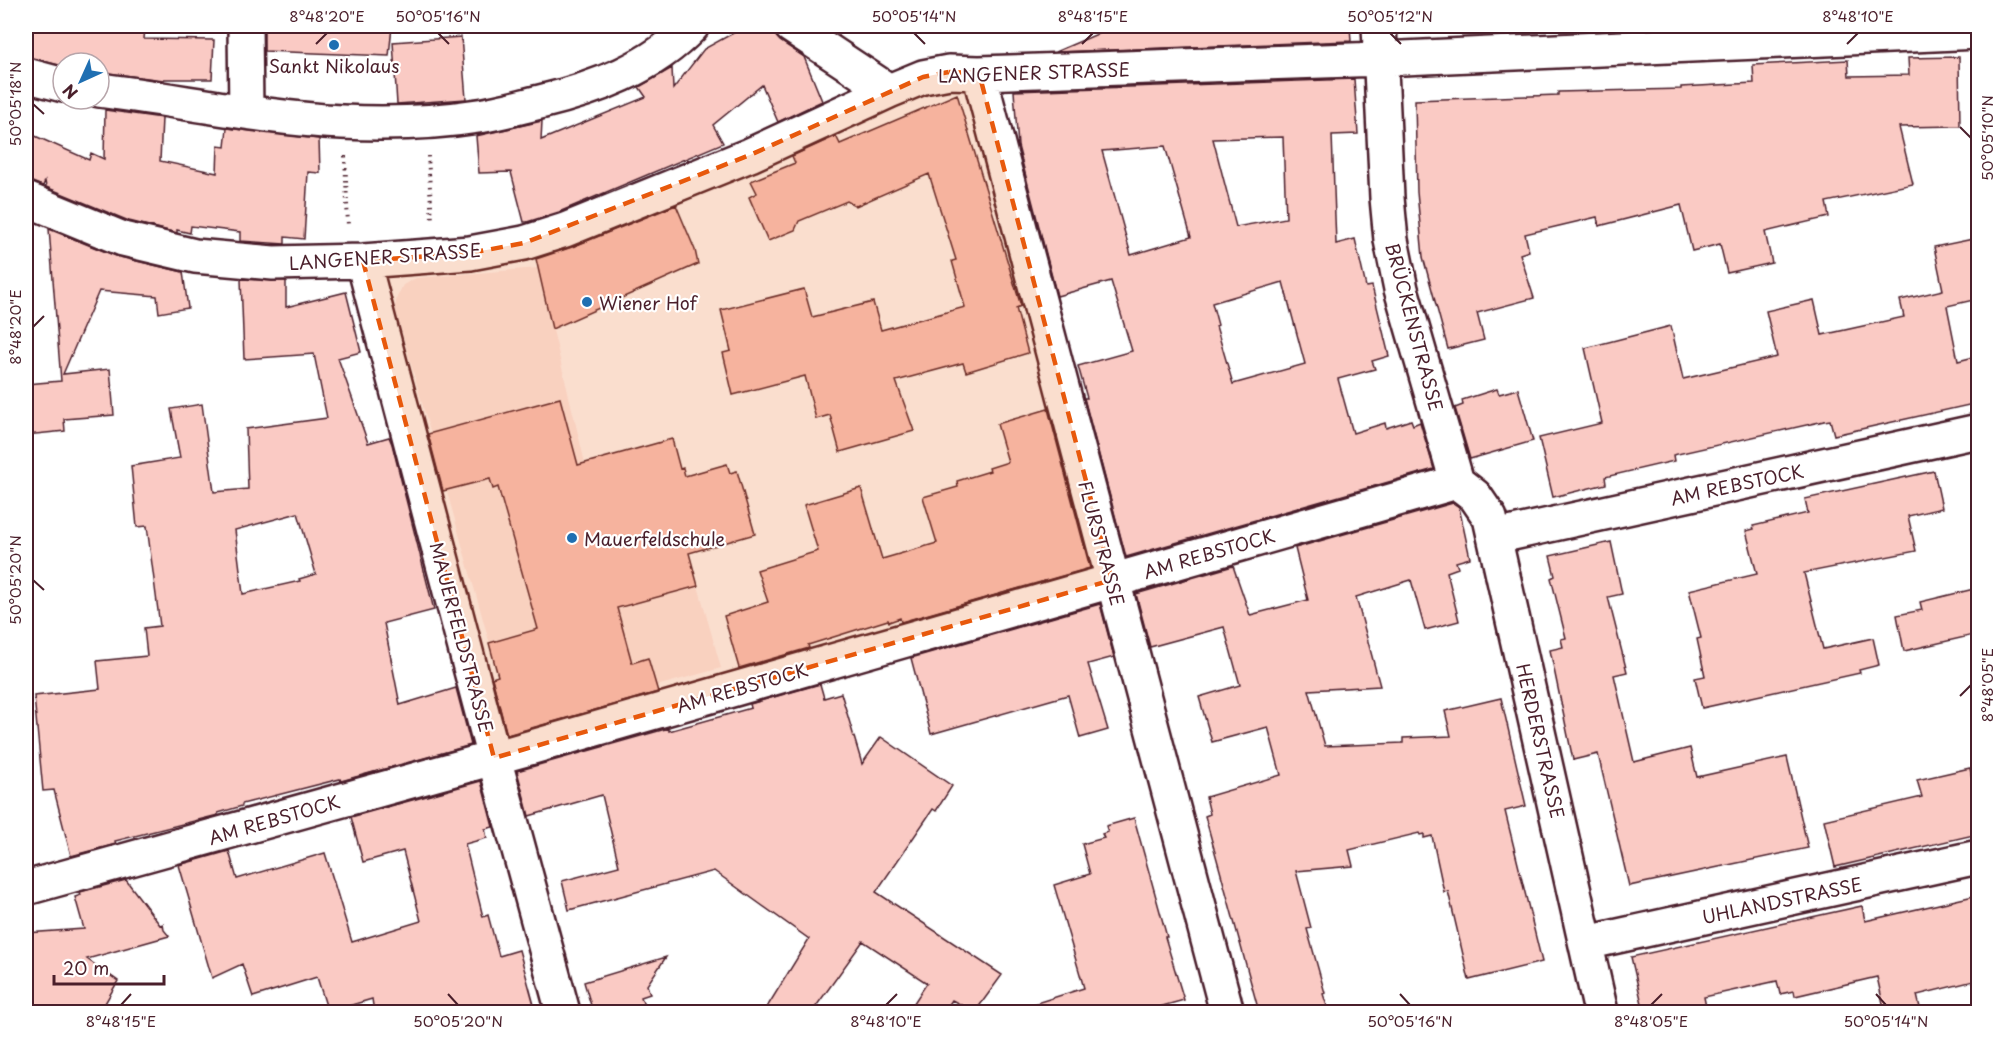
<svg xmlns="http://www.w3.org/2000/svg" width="2004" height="1038" viewBox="0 0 2004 1038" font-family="'Playpen Sans',sans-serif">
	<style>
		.built { fill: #feefed }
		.building { fill: #facac4; stroke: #4a1f2b; stroke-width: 1.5; fill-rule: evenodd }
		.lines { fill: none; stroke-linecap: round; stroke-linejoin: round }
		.minor-casing { stroke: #4a1f2b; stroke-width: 38 }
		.path { stroke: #4a1f2b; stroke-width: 4; stroke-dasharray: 1.5 4.5; stroke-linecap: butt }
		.minor { stroke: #fff; stroke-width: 33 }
		.marked { fill: #e8590c; fill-opacity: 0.2; stroke: #e8590c; stroke-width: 4.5; stroke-dasharray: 12 8; stroke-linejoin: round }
		.ticks { fill: none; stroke: #4a1f2b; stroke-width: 2 }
		.poi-dot { fill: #1f6fb2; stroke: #fff; stroke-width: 2 }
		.labels { text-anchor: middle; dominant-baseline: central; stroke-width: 4.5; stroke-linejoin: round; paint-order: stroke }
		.poi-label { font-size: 18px; fill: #4a1f2b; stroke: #fff; text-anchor: start }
		.street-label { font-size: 18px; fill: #4a1f2b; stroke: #fff }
		.neatline { fill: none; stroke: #4a1f2b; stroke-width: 2 }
		.ticks-label { font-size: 15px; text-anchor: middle; fill: #4a1f2b }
	</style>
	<rect width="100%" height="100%" fill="#fff"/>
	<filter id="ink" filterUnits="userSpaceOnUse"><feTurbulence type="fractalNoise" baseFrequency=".0167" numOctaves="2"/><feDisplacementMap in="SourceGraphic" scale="12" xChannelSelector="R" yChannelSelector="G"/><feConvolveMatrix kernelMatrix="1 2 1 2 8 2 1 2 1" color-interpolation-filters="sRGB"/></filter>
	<g filter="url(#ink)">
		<path class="built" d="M538,268L585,463L658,443L721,668L513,726L395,307L397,297L403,285L416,278Z"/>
		<path class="building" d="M26,26L145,28L144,39L214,40L212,79H164V80L99,72V63H63V66L26,57Z
			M264,26H392L389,56L264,51Z
			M746,26H772L774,34L780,41L804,57L822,101L778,122L762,85L713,125L723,143L559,212L527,222H524L511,172L479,173L476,136L542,121L541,140L646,97L639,87L672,68L673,89L704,49Z
			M1116,26H1350L1351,41L1055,52Z
			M461,37L466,99L397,104L393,42Z
			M1959,57L1960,126L1899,127L1913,184L1826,202L1829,217L1765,232L1772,263L1727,273L1720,244L1692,251L1681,205L1599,226L1597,217L1525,234L1529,251L1520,254L1534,298L1477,313L1484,340L1448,349L1423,257L1417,192L1415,100L1558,95V92L1681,89V87L1754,83L1753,65L1848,60L1849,76L1909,75L1908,58Z
			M1354,79L1358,134L1332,135L1336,244L1355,239L1366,287L1372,286L1389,356L1372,361L1375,369L1338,379L1353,433L1385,423L1386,428L1411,420L1413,425L1420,422L1434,469L1126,557L1084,398H1087L1078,366L1132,351L1111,281L1057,296L1018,146L1014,91ZM1283,137L1286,218L1236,227L1213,139ZM1165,146L1191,237L1131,255L1102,151ZM1283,282L1305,364L1233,384L1216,326L1218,325L1212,303Z
			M957,94L1020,303L1021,306L1016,308L1028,353L966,372L963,363L896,381L914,431L840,452L830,415L816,419L805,376L733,395L723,353L731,351L721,310L804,289L812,317L873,302L881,330L965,307L952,261L956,260L929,174L856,206L847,201L799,221L795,230L768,241L749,197L757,193L751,181L795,163L792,156L836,136L840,144Z
			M105,110L162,118L160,161L217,173L218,146L225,147L227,128L319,139L320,173L308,172L304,239L285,237V244L240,241V232L191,226L190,233L177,230V233L129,221L46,187L45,181L43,186L26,181V132L89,160L91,153L104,159Z
			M676,205L695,250L698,264L552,329L536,259L572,247Z
			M49,229L116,256L183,272L188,308L159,313L157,296L99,291L63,374L110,369L114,415L64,419L65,431L26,435V384L61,381Z
			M1978,238V299L1947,306L1958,361L1978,356V403L1834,435L1830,420L1824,421L1673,455L1674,461L1605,477L1606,484L1553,497L1539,438L1602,423L1585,348L1671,326L1683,379L1777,357L1766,311L1814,300L1822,335L1904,317L1900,300L1943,290L1934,247Z
			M241,279L286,281V307L346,292L361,352L338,358L368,443L389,437L392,444L434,610L384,623L400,705L456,688L471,745L341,781L340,779L242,804V806L218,813V815L115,841L116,844L71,856L54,790L43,791L34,696L100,689L97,661L147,656L144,628L160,626L147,526L137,527L131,466L180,458L171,409L202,404L214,492L248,489L246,429L327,418L314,354L244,359ZM298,513L316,574L299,579L300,581L243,594L235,530Z
			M1497,389L1499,394L1518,389L1533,441L1470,459L1455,408L1463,405L1462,400Z
			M560,398L578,465L672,439L680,469L683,468L685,476L727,464L730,473L737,471L755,534L689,553L698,586L617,608L632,663L648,658L658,692L507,735L492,678L498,676L489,643L538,629L498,487L493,489L490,479L443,491L428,434Z
			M1048,409L1090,568L901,622L900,618L889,622L888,620L808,645L809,648L739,668L724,616L768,602L757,570L818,551L804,505L861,488L882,559L937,543L923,497L958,487L957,481L990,471L989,468L1008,462L997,424Z
			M1934,471L1942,508L1908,516L1916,551L1804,573L1823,649L1873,638L1879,665L1859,670L1860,673L1702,708L1695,678L1705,676L1697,639L1701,638L1689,590L1757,574L1746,531L1754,529L1753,526L1808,513L1805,499Z
			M1453,503L1459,507L1470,558L1456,562L1458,568L1447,572L1459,621L1425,630L1411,580L1356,597L1380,686L1309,690L1325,746L1403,743V738L1451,736L1445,711L1501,698L1526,806L1505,811L1542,962L1469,980L1448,891L1444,892L1432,836L1424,838V834L1420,835L1419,833L1349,850L1353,866L1296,871L1311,928L1307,929L1325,993L1323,994L1329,1012H1259L1205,816L1210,814L1206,797L1281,775L1268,727L1212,742L1199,697L1240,685L1224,627L1150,647L1136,594L1233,566L1250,615L1308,600L1295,548Z
			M1611,542L1622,594L1608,597L1627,672L1614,675L1634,762L1690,748L1697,777L1787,757L1808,848L1629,886L1598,754L1573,760L1550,650L1563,647L1561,639L1566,638L1551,578L1555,576L1550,556Z
			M1978,588V634L1904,651L1897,615L1922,610L1920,602Z
			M1100,604L1114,657L1088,664L1108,730L1080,738L1068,695L931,734L911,658Z
			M820,684L824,698L841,693L862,764L881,737L952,786L936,811L933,809L876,892L1002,975L975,1012L952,1000L944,1012H908L927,983L863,941L812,1012H764L809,939L714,871L569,910L562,881L619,866L602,795L529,816L517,771L669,728V731L751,708L750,704Z
			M1970,768L1972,779L1978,778V834L1835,867L1824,820L1922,797L1917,780Z
			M481,781L493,827L485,829L487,838L465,844L483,917L488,915L499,956L519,950L536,1012H374L372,999L328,1012L317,977L253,997L242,964L212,978L179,865L229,851L237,879L325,853L352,942L421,921L403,851L363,862L351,817Z
			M1134,818L1167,937H1165L1184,1000L1141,1012H1028L1027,1006L1084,988L1054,885L1090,874L1082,844L1104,838L1102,834L1108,832L1106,826Z
			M126,880L160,925L163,924L164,930L169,936L87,959L118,981L100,1012H45L44,1006L26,1008V933L84,929L75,897L81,895L80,892Z
			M1978,895V980L1917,995L1921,1012H1885L1877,977L1795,996L1794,991L1780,994L1777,981L1704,997L1707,1012H1644L1631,957L1862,906L1865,921Z
			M666,957L647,985L650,994L641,997L646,1012H593L584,982Z"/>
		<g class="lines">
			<g class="minor-casing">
				<path id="minor" d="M245,26L246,112
					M791,26L889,91
					M1379,26L1387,198L1391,240L1401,289L1457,482
					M979,73L1227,1012
					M26,75L63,85
					M99,90C180,100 260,118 342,122C387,124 434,123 478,116C499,113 519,107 540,102C595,89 652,68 692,26
					M26,199L123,239L195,256L273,263L363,261L470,253L524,243L565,230L750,155L889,91L923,77L949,72L979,73L1381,59L1978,32
					M363,261L494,758L563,1012
					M1457,482L1475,496L1490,518L1601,1012
					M1495,537L1978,431
					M26,888L522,750L1457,482
					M1586,943L1978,857"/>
			</g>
			<path class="path" d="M345,156L348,226
				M428,156L432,221"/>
			<use href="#minor" class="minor"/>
		</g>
	</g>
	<path class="marked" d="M949,72L979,73L1112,580L494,758L363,261L470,253L524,243L750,155L923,77Z"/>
	<path class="ticks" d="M438,33L449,44M914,33L925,44M1390,33L1401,44M316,44L327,33M1082,44L1093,33M1847,44L1858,33M33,104L44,114M1960,127L1971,138M33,327L44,316M33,580L44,590M1960,696L1971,685M448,994L458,1005M1400,994L1410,1005M1876,994L1886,1005M121,1005L131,994M886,1005L897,994M1651,1005L1662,994"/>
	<g class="poi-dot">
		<circle cx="334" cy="45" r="6"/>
		<circle cx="587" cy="302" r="6"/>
		<circle cx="572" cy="538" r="6"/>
	</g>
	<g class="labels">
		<g class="poi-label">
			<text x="334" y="65" text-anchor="middle">Sankt Nikolaus</text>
			<text x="599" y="302">Wiener Hof</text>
			<text x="584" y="538">Mauerfeldschule</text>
		</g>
		<g class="street-label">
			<text transform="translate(1034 72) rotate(-2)">LANGENER STRASSE</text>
			<text transform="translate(385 256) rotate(-4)">LANGENER STRASSE</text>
			<text transform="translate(1415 327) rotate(75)">BRÜCKENSTRASSE</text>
			<text transform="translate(1737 484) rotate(-12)">AM REBSTOCK</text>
			<text transform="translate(1102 543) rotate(75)">FLURSTRASSE</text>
			<text transform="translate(1209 553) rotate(-16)">AM REBSTOCK</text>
			<text transform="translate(462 637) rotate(75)">MAUERFELDSTRASSE</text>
			<text transform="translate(742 687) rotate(-16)">AM REBSTOCK</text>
			<text transform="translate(1541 741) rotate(77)">HERDERSTRASSE</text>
			<text transform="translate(274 819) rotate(-16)">AM REBSTOCK</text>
			<text transform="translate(1782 900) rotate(-12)">UHLANDSTRASSE</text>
		</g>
	</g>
	<rect width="2004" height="1038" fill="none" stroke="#fff" stroke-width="66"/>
	<g transform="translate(81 81) rotate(225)"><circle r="28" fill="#ffffff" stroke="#b7a5aa" stroke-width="1.5"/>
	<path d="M0-4.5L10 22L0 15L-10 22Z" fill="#1f6fb2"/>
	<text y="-9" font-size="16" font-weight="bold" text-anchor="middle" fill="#4a1f2b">N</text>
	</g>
	<path d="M54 975v9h110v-9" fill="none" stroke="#4a1f2b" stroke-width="3"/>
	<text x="63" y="975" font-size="18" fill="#4a1f2b" stroke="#ffffff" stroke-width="4.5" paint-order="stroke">20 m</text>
	<rect x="33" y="33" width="1938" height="972" class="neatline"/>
	<g class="ticks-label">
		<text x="327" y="22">8°48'20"E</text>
		<text x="438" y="22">50°05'16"N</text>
		<text x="914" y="22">50°05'14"N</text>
		<text x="1093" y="22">8°48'15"E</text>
		<text x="1390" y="22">50°05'12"N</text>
		<text x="1858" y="22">8°48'10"E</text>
		<text transform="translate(16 104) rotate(-90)" y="5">50°05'18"N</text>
		<text transform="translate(1988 138) rotate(-90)" y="5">50°05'10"N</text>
		<text transform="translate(16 327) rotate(-90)" y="5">8°48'20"E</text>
		<text transform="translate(16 580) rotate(-90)" y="5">50°05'20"N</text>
		<text transform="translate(1988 685) rotate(-90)" y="5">8°48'05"E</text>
		<text x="121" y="1027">8°48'15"E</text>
		<text x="458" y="1027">50°05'20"N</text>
		<text x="886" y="1027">8°48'10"E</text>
		<text x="1410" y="1027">50°05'16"N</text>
		<text x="1651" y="1027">8°48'05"E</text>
		<text x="1886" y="1027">50°05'14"N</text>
	</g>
</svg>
